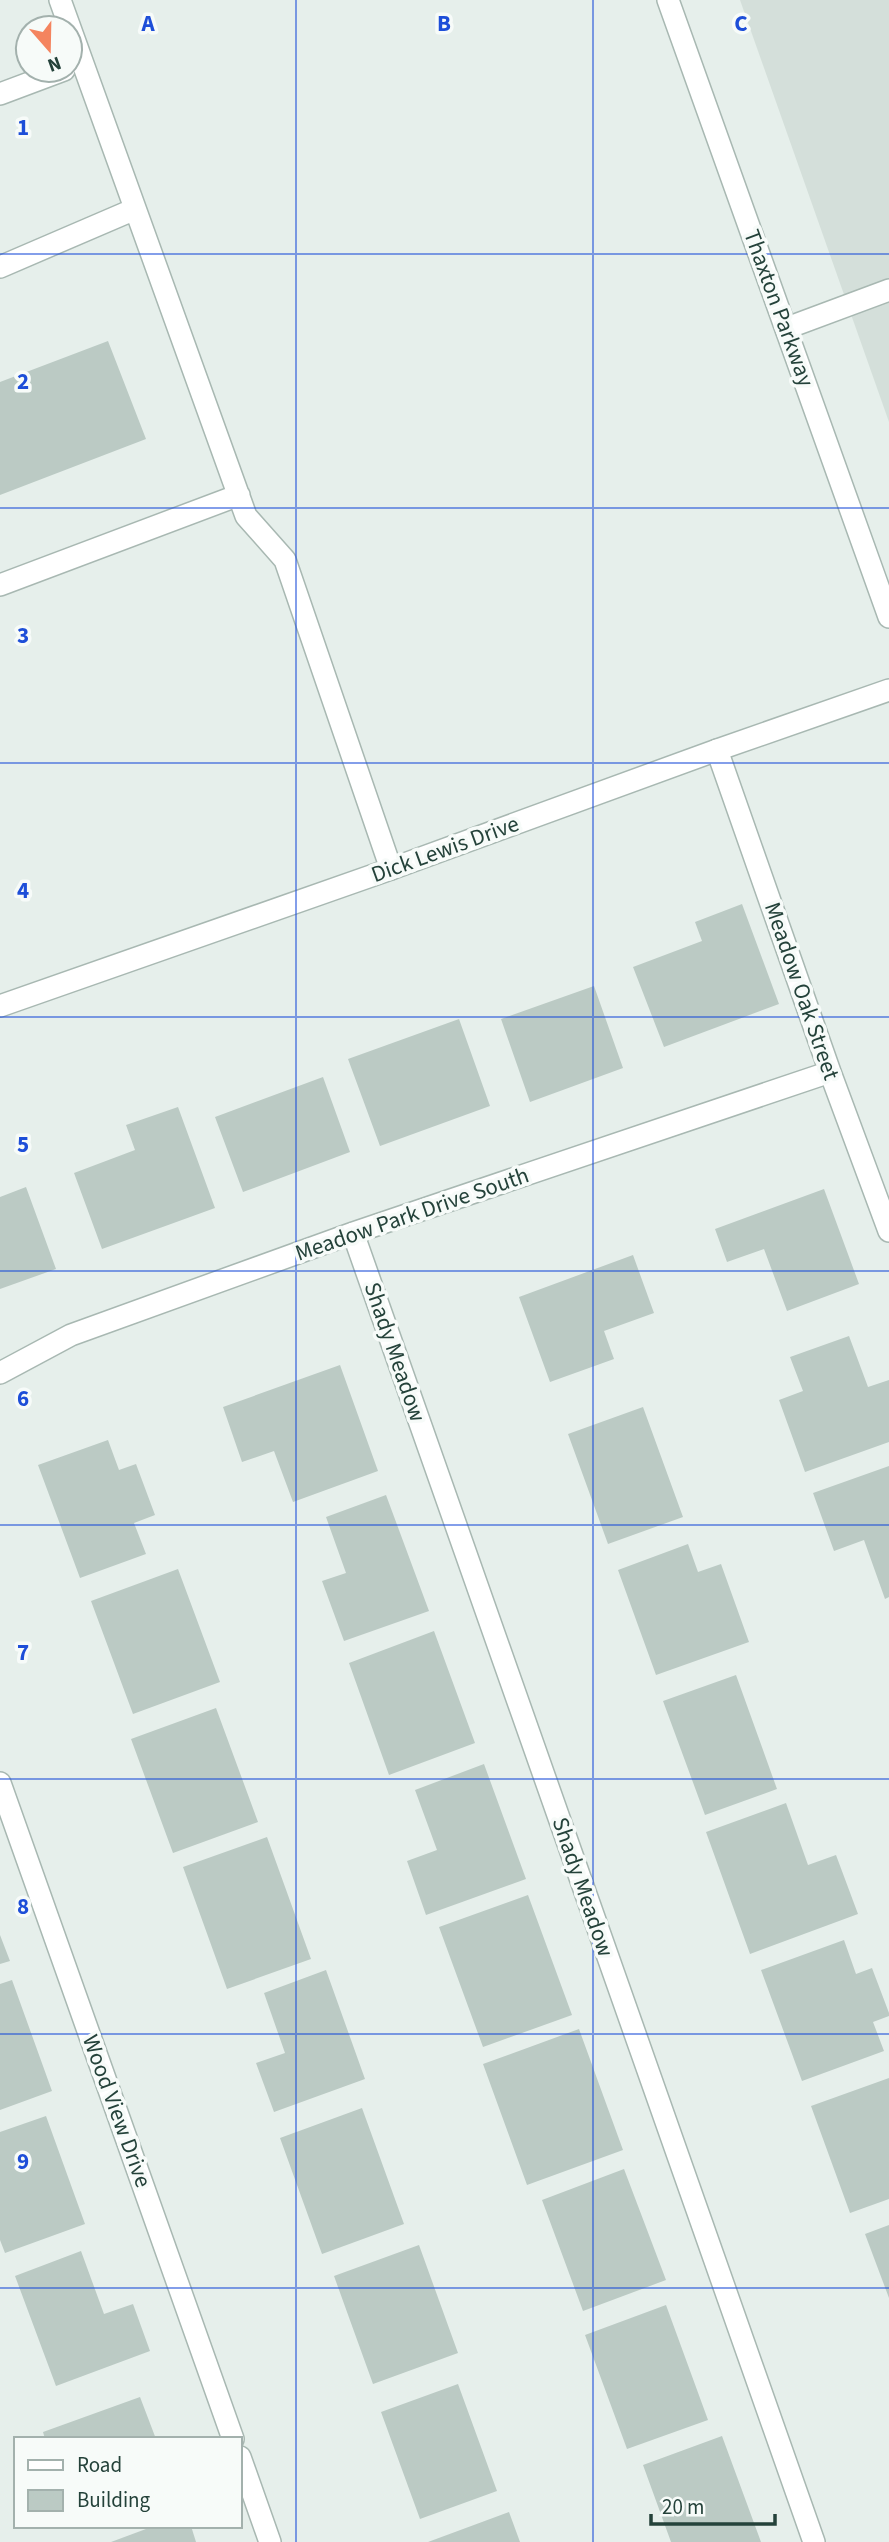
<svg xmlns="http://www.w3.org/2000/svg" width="889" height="2542" viewBox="0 0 889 2542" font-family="'Source Sans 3',sans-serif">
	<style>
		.built { fill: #d4dfda }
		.building { fill: #bbcac4 }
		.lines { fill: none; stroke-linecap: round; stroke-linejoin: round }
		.service-casing { stroke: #a8b8b2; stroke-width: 24 }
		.minor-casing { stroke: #a8b8b2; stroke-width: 24 }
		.tertiary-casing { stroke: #a8b8b2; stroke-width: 24 }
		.service { stroke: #fff; stroke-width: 21 }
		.minor { stroke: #fff; stroke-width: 21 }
		.tertiary { stroke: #fff; stroke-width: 21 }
		.grid { fill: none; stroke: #1d4ed8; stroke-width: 2; stroke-opacity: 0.55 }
		.labels { text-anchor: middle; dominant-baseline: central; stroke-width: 7; stroke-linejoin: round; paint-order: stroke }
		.street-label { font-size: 23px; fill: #24423a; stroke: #f7fbf9 }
		.grid-label { font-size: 23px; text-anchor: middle; font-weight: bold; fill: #1d4ed8; stroke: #f7fbf9; stroke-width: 7; stroke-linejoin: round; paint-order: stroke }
	</style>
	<rect width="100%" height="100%" fill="#e6efeb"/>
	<path class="built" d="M740,0H889V422Z"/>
	<path class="building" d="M108,341L146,439L0,495V382Z
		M742,904L779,1004L664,1047L633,967L702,941L695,922Z
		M594,986L623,1068L530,1102L501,1019Z
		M459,1019L490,1106L380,1146L348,1059Z
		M323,1077L350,1152L243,1192L215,1117Z
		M178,1107L215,1208L102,1249L74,1173L135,1150L126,1125Z
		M26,1187L56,1269L0,1289V1197Z
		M824,1189L859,1284L787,1311L764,1249L727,1262L715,1229Z
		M633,1255L654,1313L604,1331L614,1359L550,1382L519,1297Z
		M849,1336L868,1387L889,1380V1442L805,1472L779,1400L803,1391L790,1357Z
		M340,1365L378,1471L293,1502L274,1451L242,1462L223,1407Z
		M643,1407L683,1517L608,1544L568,1434Z
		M108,1440L119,1470L136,1464L155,1515L134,1523L146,1554L80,1578L38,1465Z
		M889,1466V1597L885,1599L864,1540L834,1551L813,1493Z
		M386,1495L429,1611L344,1641L322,1581L346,1573L326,1517Z
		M688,1544L698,1572L721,1564L749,1642L656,1675L618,1570Z
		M178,1569L220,1682L133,1714L91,1601Z
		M434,1631L475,1743L389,1775L349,1663Z
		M736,1675L777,1789L705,1815L663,1701Z
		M216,1708L258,1822L173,1853L131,1739Z
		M484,1764L526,1879L426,1915L407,1861L437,1850L415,1790Z
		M786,1803L808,1865L836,1855L858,1914L750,1954L706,1832Z
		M267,1837L311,1959L227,1989L183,1867Z
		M528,1895L572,2015L483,2047L439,1927Z
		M0,1935L10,1961L0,1964Z
		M844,1940L856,1974L872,1968L889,2013V2016L873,2022L884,2051L802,2081L761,1970Z
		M326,1970L365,2079L274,2112L256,2063L285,2053L264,1993Z
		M12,1980L52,2091L0,2110V1984Z
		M579,2029L623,2150L527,2185L483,2064Z
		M889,2078V2199L850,2213L811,2106Z
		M362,2108L404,2224L322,2254L280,2138Z
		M46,2116L85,2224L5,2253L0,2240V2132Z
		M624,2169L666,2280L583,2311L542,2200Z
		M889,2225V2298L865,2234Z
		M419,2245L458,2353L373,2384L334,2276Z
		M81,2251L104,2314L133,2304L150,2351L56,2386L15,2276Z
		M666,2305L708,2420L627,2449L585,2335Z
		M458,2384L497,2491L420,2519L381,2412Z
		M140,2397L156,2439H45L43,2432Z
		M722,2436L761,2542H671L643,2465Z
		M509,2512L520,2542H428Z
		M154,2526H191L196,2542H111Z"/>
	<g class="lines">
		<g class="service-casing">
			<path id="service" d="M60,0L246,516L285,560L391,869
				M0,94L64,70
				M0,267L135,209
				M787,328L889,290
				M0,585L239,495"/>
		</g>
		<g class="minor-casing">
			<path id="minor" d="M668,0L889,617
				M717,750L830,1072L889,1231
				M353,1233L814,2542
				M0,1373L71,1335L353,1233L830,1072
				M0,1783L233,2439
				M240,2457L270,2542"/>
		</g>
		<g class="tertiary-casing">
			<path id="tertiary" d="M0,1006L391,869L717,750L889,690"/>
		</g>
		<use href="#service" class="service"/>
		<use href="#minor" class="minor"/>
		<use href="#tertiary" class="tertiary"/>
	</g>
	<path class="grid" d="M296,0V2542M593,0V2542M0,254H889M0,508H889M0,763H889M0,1017H889M0,1271H889M0,1525H889M0,1779H889M0,2034H889M0,2288H889"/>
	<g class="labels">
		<g class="street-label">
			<text transform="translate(779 308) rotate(70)">Thaxton Parkway</text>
			<text transform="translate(445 849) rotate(-20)">Dick Lewis Drive</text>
			<text transform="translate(802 991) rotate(71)">Meadow Oak Street</text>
			<text transform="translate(412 1214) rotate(-19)">Meadow Park Drive South</text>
			<text transform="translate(395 1352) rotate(71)">Shady Meadow</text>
			<text transform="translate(583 1887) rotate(71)">Shady Meadow</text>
			<text transform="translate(117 2111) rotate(70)">Wood View Drive</text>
		</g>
	</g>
	<g class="grid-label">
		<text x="148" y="31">A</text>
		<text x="444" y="31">B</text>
		<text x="741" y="31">C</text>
		<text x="23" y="135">1</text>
		<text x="23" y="389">2</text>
		<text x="23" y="643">3</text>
		<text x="23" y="898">4</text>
		<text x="23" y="1152">5</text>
		<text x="23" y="1406">6</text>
		<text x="23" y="1660">7</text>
		<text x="23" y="1914">8</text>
		<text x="23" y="2169">9</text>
	</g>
	<rect x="14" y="2437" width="228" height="91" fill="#f7fbf9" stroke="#a3b1ad" stroke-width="2"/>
	<rect x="28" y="2460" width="35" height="10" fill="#ffffff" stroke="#a3b1ad" stroke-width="2"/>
	<text x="77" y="2472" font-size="21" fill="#24423a">Road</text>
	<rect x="28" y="2490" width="35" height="21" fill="#bbcac4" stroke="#a3b1ad" stroke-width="2"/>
	<text x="77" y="2507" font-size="21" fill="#24423a">Building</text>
	<g transform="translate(49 49) rotate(160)"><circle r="33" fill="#f7fbf9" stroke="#a3b1ad" stroke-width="2"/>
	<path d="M0-5L12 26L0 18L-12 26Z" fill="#f4845f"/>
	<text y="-10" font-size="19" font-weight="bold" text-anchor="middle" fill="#24423a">N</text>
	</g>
	<path d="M651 2514v10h124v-10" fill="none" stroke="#24423a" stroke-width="3.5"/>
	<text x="662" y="2514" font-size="21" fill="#24423a" stroke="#f7fbf9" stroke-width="5" paint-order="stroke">20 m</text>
</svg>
